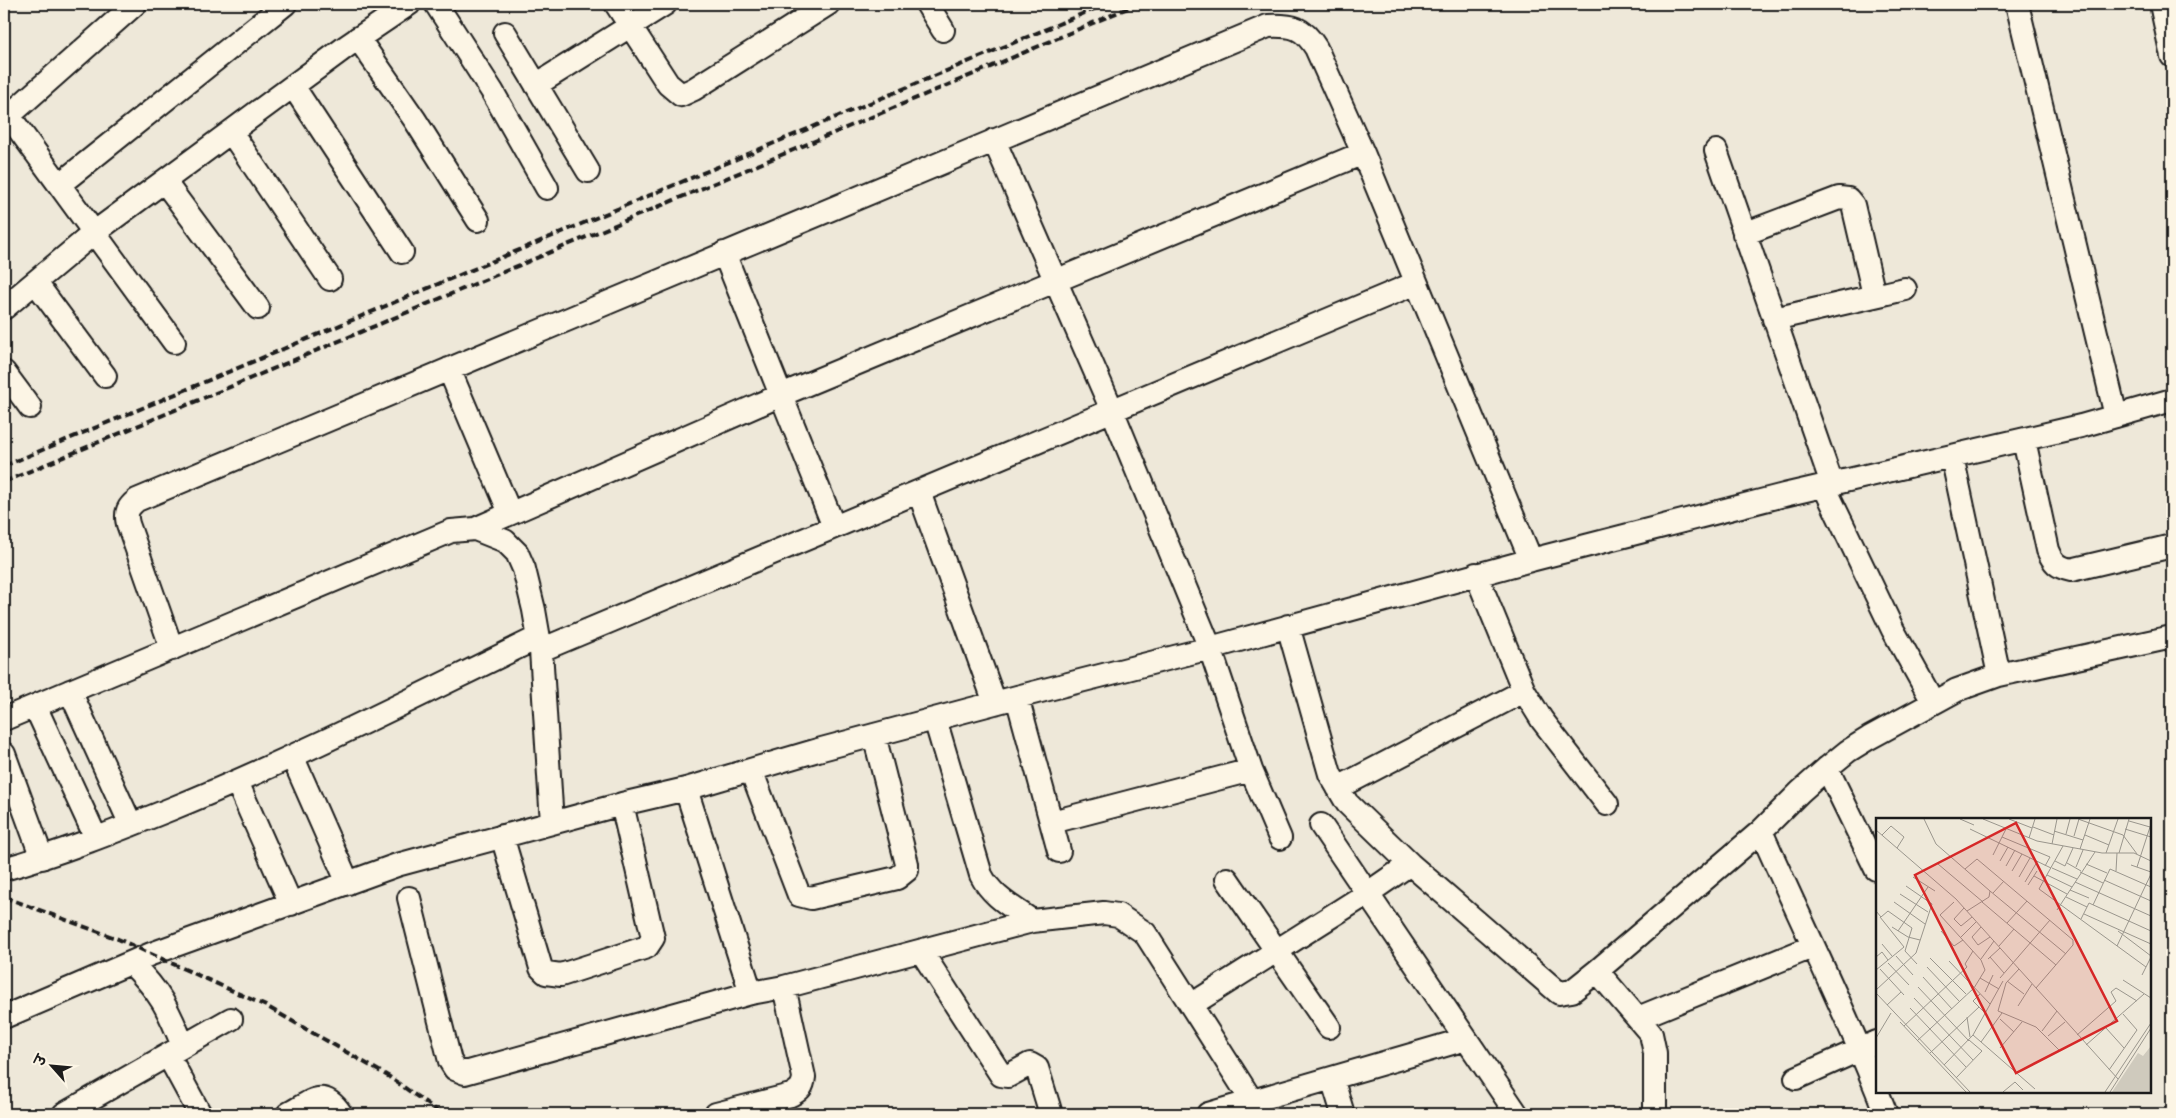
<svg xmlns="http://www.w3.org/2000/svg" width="2176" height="1118" viewBox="0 0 2176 1118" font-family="'Gochi Hand','Playpen Sans Deva',sans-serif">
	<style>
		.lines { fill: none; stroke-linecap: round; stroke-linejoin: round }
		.minor-casing { stroke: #1c1c1c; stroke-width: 26 }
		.minor { stroke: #fcf5e5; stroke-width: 22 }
		.rail { stroke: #1c1c1c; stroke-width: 4; stroke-dasharray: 8 4; stroke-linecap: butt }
		.inset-road { fill: none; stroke: #9a968d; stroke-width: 1 }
		.view { fill: #d62828; fill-opacity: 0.15; stroke: #d62828; stroke-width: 2.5 }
		.inset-edge { fill: none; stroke: #1c1c1c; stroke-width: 2.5 }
	</style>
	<rect width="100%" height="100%" fill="#eee8d9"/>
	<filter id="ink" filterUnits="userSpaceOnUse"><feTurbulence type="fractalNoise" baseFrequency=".02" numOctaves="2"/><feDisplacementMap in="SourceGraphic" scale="10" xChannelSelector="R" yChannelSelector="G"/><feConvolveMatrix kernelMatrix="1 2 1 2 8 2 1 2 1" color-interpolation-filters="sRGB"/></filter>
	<g filter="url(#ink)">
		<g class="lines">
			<g class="minor-casing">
				<path id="minor" d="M436,4L492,91L547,188
					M616,4L668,84L681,95L694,89L828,4
					M927,4L943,30
					M2017,4L2116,416
					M2161,4L2172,56
					M505,33L588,171
					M358,38L415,120L478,220
					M536,85L665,4
					M293,86L402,252
					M9,116L174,342
					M4,120L135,4
					M231,132L330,279
					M994,140L1112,410L1210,648L1251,770L1280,838
					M1716,151L1832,484
					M164,181L258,308
					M60,184L285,4
					M1744,234L1839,198L1848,199L1853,205L1874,295
					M724,253L834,527
					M36,283L105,376
					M4,308L95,232L347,46L409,4
					M1774,319L1905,289
					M449,369L510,513
					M4,372L30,407
					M2024,440L2048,550C2053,562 2057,567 2071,570L2172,546
					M1952,456L1999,675
					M1824,486L1893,630L1933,702
					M919,492L995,703
					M475,529L781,395L1363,153
					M1476,574L1524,691L1542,720L1607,804
					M1288,626L1330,774L1347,803L1410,864L1559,993L1572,991L1597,971L1761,831L1800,792L1827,768L1848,751L1869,738L1957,690L1999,675L2172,637
					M172,649L128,524C125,512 128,507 137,500L1268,26C1293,25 1303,27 1316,48L1363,153L1531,560
					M541,650L1416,283
					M70,691L131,825
					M1017,697L1059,851
					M35,706L96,838
					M4,719L451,531L475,529L505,541L517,553L524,569L534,610L541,650L552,823
					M935,719L981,875C992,897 1013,907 1032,921
					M4,754L42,858
					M293,758L348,883
					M1827,768L1876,869
					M751,770L799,895L811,898L897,878L907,870V864L874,735
					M237,782L291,904
					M1338,788L1524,691
					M686,789L751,993
					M1052,822L1251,770
					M1321,825L1517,1114
					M1761,831C1803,926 1849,1018 1886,1114
					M502,836L541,968L546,973L561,975L647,947L653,938L622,804
					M4,869C61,853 116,831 171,809C297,758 417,696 539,637
					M1227,879L1329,1027
					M409,898L450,1061L455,1069L465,1073L751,993L784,987L1032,921L1104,913L1118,915L1145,933L1252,1101L1255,1114
					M921,951L1001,1075L1008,1076L1030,1064L1037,1068L1051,1114
					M131,963C160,992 168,1008 183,1046
					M1597,971L1651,1034L1655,1053V1114
					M1191,1005L1368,893L1410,864
					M4,1017L151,954L397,865L622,804L686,789L818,750L1017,697L1210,648L1531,560L1784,495L2081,426L2172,400
					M1638,1018L1812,947
					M168,1055L200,1114
					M1332,1078L1343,1114
					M1796,1078L1877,1042
					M64,1114L231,1019
					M288,1114C311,1102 323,1087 341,1114
					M716,1114L791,1095C800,1090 803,1087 804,1077L784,987
					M1208,1114L1466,1039"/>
			</g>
			<use href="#minor" class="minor"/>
			<path class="rail" d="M4,466L1106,4
				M4,482L981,71L1137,4
				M4,897L118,939L266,1006L388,1076L442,1114"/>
		</g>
	</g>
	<g transform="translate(1876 818)">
		<rect width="275" height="275" fill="#eee8d9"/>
		<path d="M275,228V274H236L262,235L267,238Z" fill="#cfcabd"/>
		<path class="inset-road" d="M48,1L60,26L114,73L113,79L91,93M84,1L98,7M107,1L161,23L226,35H258L275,43M133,1L156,10M202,1L247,17L261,36M253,3L274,9M157,9L178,17M94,11L175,50M249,11L275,19M0,12L80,81L242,261M178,13L207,22M190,16L194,1M6,17L15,8L28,19L21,30M209,17L233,27M198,18L203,1M126,19L174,39L169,48M153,20L159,1M176,26L181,1M187,28L163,71L270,149M204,31L214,1M230,35L242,1M243,35L253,1M117,37L130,11M124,43L132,29M179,43L189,48L197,30M191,45L205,53M62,46L107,84M210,46L231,55M255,47L275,54M130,48L139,32M200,49L207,32M261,49L275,6M176,50L201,61M89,51L101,41L197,122V127L160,170M136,53L146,36M240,53L241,35M204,54L227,65M171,57L196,69M158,58L191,76M37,59L59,73M143,59L154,40M228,62L275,83M149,64L161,44M199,64L275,98M152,67L161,53M194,72L213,80M114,73L190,136M117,75L128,63M24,76L52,94M190,79L211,89M18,84L49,106M106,84L180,147M217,87L234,51L275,69M88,90L78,101L85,108L96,99M181,92L219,34M0,93L5,99L12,93L36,110L29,133L41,146M208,96L275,126M205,101L213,85L275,113M131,105L151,83M16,109L32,119L44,122M105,109L96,119L102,127L114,119M22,113L52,69M65,113L78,128L87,122M242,113L275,138M85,119L100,104M6,126L16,138M123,128L138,111M241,128L275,56M20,138L37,157M0,139L6,134L12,142M114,139L128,155M54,140L90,176M105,141L118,123M112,141L124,130M73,143L114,186M12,145L33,167M51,149L83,183M4,151L28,177M143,151L130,165L122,193L160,209L184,233M0,152L28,129L4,99M266,157L275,139M47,159L76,191M104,160L123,171M124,160L174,102M247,162L275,180M131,163L148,176M42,169L93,223M0,172L40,135L56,86L30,68M109,174L117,157M0,175L94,274M104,176L97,183L109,195M38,180L97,242M11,187L25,174M142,188L156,166M34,190L90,249M91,199L94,219M124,201L138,214M24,204L90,274M28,208L91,149L89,146L97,133M230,210L248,230M166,213L181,193M97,217L159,271M201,217L240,183L235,174L240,170L261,183M172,218L189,204M0,220L15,195M41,223L98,170L109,152L105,142L64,97L78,84M105,224L126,195M210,227L268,176M124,230L146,204M54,235L103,189M68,247L97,217L127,163M233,252L261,212L247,196M80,260L106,233L93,222M127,274L139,264L147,272M229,274L275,205M234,274L275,210"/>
		<path class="view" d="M140,5L241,203L140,255L39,57Z"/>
		<rect width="275" height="275" class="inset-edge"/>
	</g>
	<rect width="2176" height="1118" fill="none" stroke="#fcf5e5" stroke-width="20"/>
	<rect x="10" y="10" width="2156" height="1098" fill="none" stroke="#1c1c1c" stroke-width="2" filter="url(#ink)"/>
	<g transform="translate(52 1066) rotate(297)" stroke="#fcf5e5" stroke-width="4" paint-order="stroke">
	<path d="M0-4L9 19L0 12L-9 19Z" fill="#1c1c1c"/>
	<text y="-8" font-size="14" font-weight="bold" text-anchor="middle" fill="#1c1c1c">उ</text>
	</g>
</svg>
